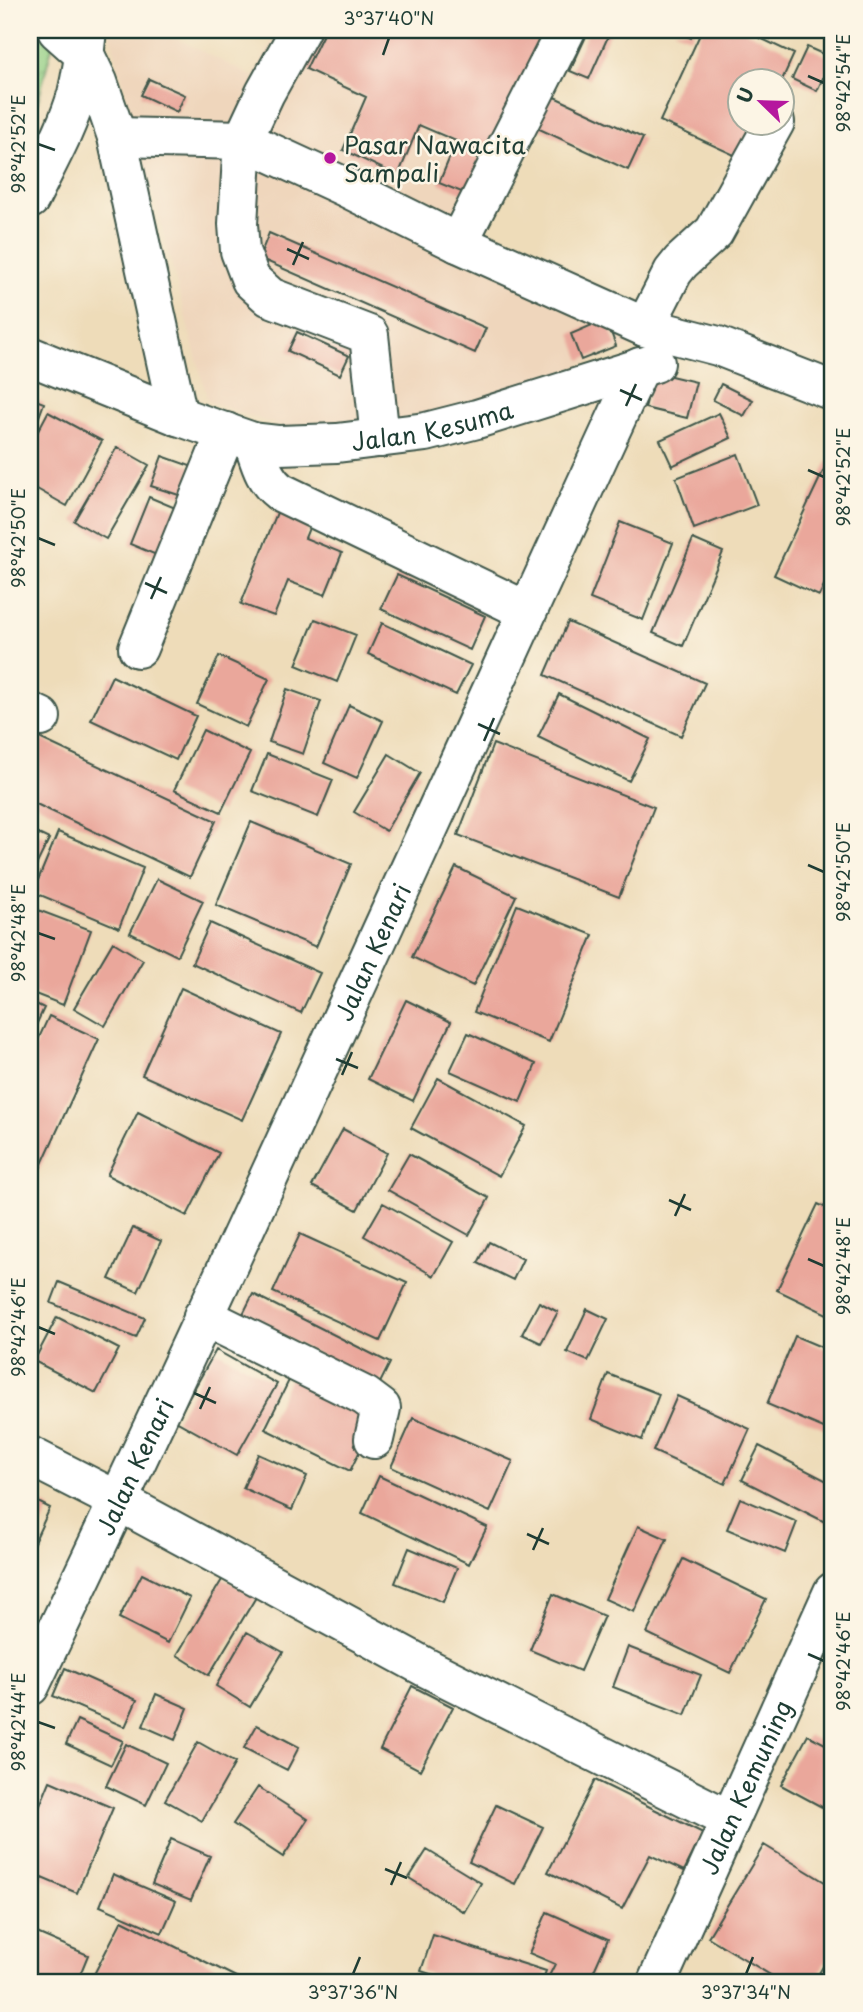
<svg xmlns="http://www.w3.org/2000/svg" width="863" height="2012" viewBox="0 0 863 2012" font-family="'Playpen Sans',sans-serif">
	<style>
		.built { fill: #efd6bc }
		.park { fill: url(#park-crowns); stroke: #59865c; stroke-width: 2 }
		.building { fill: #eaa79b }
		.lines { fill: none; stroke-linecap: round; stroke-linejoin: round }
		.minor-casing { stroke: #3e5548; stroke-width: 42 }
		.major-casing { stroke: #3e5548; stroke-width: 42 }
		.minor { stroke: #fff; stroke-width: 38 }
		.major { stroke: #fff; stroke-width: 38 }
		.ticks { fill: none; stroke: #1f3d34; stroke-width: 2.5 }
		.poi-dot { fill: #b5179e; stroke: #fcf5e5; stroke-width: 2.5 }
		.labels { text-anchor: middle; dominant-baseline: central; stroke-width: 5; stroke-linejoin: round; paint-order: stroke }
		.poi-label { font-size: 24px; fill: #1f3d34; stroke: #fcf5e5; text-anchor: start }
		.street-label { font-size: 24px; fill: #1f3d34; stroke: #fcf5e5 }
		.neatline { fill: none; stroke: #1f3d34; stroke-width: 2.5 }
		.ticks-label { font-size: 18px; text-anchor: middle; fill: #1f3d34 }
	</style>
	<defs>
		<pattern id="park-crowns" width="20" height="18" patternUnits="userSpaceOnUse" patternTransform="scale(1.75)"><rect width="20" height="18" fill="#93cf84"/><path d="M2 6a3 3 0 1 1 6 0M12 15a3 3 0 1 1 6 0" fill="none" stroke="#77a96d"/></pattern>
	</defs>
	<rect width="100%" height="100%" fill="#fcf5e5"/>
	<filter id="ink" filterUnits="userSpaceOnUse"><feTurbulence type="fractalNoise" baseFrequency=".0143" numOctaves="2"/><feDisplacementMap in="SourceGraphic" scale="14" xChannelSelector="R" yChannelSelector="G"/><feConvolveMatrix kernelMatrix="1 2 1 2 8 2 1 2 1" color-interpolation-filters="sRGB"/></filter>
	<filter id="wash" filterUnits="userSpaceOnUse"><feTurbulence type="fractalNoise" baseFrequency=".00686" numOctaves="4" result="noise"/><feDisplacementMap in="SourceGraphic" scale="28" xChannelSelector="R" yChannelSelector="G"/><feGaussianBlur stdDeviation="1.57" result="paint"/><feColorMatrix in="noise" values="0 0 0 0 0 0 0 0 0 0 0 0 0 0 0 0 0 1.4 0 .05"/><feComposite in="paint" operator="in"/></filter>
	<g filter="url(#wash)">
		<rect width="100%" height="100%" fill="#eedcb9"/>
		<path class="built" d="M109,30H159L254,77L277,30H574L480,238L647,340L463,411L304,434L208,402Z"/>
		<path class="park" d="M30,30H50L52,47L37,104L30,96Z"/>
		<g id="blocks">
			<path class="building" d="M325,30H548L486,154L419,125L398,176L343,150L366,97L306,69Z
				M589,30H611L589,79L570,71Z
				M673,30H694L691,38Z
				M702,30H743L794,54L782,80H740V122H762L745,160L660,121Z
				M807,47L832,58L817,91L792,79Z
				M149,79L185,95L177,112L141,95Z
				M550,95L643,138L628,170L535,127Z
				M454,147L484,160L469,195L439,183Z
				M269,233L486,328L475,353L259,258Z
				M606,319L616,346L581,360L571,334Z
				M297,332L349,356L340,375L288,351Z
				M654,372L696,382L687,418L645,408Z
				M721,384L753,400L744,416L713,400Z
				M30,398L44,403L33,433L30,431Z
				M48,412L102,441L67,506L30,485V446Z
				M719,413L731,438L672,466L660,440Z
				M117,447L149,465L106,539L74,521Z
				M738,454L757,505L694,529L676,478Z
				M162,456L196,468L185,497L151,486Z
				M828,461L833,464V566L819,596L774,575Z
				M149,497L185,512L166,559L130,544Z
				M280,505L313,518L305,538L342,553L325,595L288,581L274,616L241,604Z
				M620,522L673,543L643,620L590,599Z
				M693,539L723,552L683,646L653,633Z
				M397,575L485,616L470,650L381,609Z
				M315,619L356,635L337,682L296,665Z
				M568,622L705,683L681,736L545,675Z
				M382,623L471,665L456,695L368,654Z
				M219,656L269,679L246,727L197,704Z
				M112,676L196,716L176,760L91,720Z
				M287,689L321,701L303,754L269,742Z
				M559,694L650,739L629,781L538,737Z
				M349,705L383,721L357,778L324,763Z
				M203,730L250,753L221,812L174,790Z
				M35,736L216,821L190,877L30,801V748Z
				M493,744L654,807L619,897L458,835Z
				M267,754L333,780L318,817L252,791Z
				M389,754L420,773L386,831L354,812Z
				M251,822L351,864L316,947L216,905Z
				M30,830L49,839L30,878Z
				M58,832L143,868L119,928L33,892Z
				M456,867L516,896L473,986L412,957Z
				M157,879L203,901L177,956L130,933Z
				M517,905L593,935L549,1042L474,1012Z
				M30,907L91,930L63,1005L30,992Z
				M210,923L320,973L301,1013L192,963Z
				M113,942L143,960L105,1026L74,1008Z
				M181,988L281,1034L242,1120L142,1075Z
				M406,1000L451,1022L413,1101L368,1079Z
				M30,1001L44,1008L30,1038Z
				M49,1016L99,1039L30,1190V1057Z
				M468,1033L536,1064L520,1102L450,1071Z
				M438,1078L526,1126L499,1176L411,1128Z
				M138,1112L219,1153L187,1216L107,1175Z
				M343,1129L387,1153L357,1210L312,1186Z
				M409,1154L489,1198L469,1235L388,1190Z
				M383,1203L453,1242L434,1276L364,1236Z
				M818,1204L833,1211V1317L777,1290Z
				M133,1228L161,1241L138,1292L109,1279Z
				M300,1234L407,1283L380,1341L273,1292Z
				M489,1242L523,1259L513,1280L478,1263Z
				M59,1282L145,1318L136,1338L51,1303Z
				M253,1294L390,1363L379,1385L242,1316Z
				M539,1302L558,1312L541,1343L522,1334Z
				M587,1309L608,1319L588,1361L567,1352Z
				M57,1317L119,1349L96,1393L34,1361Z
				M795,1336L833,1352V1432L767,1404Z
				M216,1350L277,1384L237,1455L176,1421Z
				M295,1368L380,1410L350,1471L265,1429Z
				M608,1374L659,1394L642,1440L591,1419Z
				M677,1396L750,1429L725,1484L653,1451Z
				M413,1418L513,1461L490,1512L391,1467Z
				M759,1446L833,1484V1526L742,1480Z
				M258,1454L307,1476L292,1510L243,1488Z
				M379,1476L487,1527L469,1564L362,1513Z
				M30,1498L50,1508L30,1551Z
				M740,1498L797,1522L785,1553L727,1529Z
				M638,1526L667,1539L634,1612L605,1599Z
				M409,1548L457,1568L443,1602L395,1583Z
				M683,1559L766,1599L730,1673L647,1633Z
				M142,1574L190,1598L168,1643L119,1618Z
				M223,1578L256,1597L209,1675L177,1655Z
				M553,1594L604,1616L580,1671L530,1650Z
				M247,1632L283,1652L250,1707L216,1686Z
				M628,1647L701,1675L685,1715L613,1687Z
				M65,1668L137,1700L125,1727L53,1696Z
				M412,1686L453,1707L420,1770L380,1749Z
				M156,1694L188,1708L175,1740L143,1726Z
				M833,1715V1732L827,1729Z
				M77,1720L123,1741L111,1765L66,1744Z
				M257,1725L299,1747L287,1770L244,1748Z
				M808,1735L833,1748V1813L781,1785Z
				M198,1742L235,1763L202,1821L165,1800Z
				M126,1744L166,1763L146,1805L106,1786Z
				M595,1780L703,1833L684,1871L650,1855L622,1909L548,1872Z
				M50,1781L113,1808L77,1893L30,1873V1826L31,1827Z
				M258,1787L308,1819L283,1857L233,1824Z
				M496,1805L543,1827L515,1884L469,1862Z
				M171,1839L210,1856L191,1900L152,1884Z
				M764,1845L833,1887V1949L814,1982H782L708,1937Z
				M427,1850L481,1883L464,1912L409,1878Z
				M113,1874L176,1901L162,1933L100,1906Z
				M547,1912L608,1939L589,1982H546L555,1964L529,1953Z
				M122,1920L246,1982H90Z
				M30,1930L88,1955L77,1982H46L30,1975Z
				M433,1935L546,1971L542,1982H456L421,1971Z"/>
		</g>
	</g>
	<g filter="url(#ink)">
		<use href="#blocks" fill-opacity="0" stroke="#3e5548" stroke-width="2"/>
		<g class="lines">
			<g class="minor-casing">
				<g id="minor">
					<path d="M57,30L85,55L98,82L117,137L178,416"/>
					<path d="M300,30L265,93L243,140L238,224L240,251L251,280L270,297L369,335L380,438"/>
					<path d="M117,137L243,140L345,187L458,243L645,327L718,346L833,391"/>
					<path d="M458,243L566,30"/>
					<path d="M645,327L673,272L681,262L714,232L775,122"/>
					<path id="s1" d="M30,356L178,416L253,442L279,445L337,443L426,432L477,419L655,363"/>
					<path d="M253,442C260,462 263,479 280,492L527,611"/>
					<path d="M138,648L226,432"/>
					<path d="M30,712L41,717"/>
					<path d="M203,1316L365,1396L381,1408L374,1439"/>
					<path d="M30,1456L118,1501L425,1667L730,1820"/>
					<path id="s2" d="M30,1686C240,1249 437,806 640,367"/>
					<path id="s3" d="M657,1982L833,1592"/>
				</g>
			</g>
			<g class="major-casing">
				<path id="major" d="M30,199C46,165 67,130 77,94C82,73 85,51 87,30"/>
			</g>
			<use href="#minor" class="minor"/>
			<use href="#major" class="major"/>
		</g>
	</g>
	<path class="ticks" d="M383,55L389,38M808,76L824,83M38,144L55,150M287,249L309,259M293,265L303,242M620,390L642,400M626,406L636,384M808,470L824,477M38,538L55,545M145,583L167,593M151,599L161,577M478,724L500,734M484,741L494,718M808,865L824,872M38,933L55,939M336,1059L358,1068M342,1075L352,1052M669,1200L691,1210M675,1216L685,1194M808,1259L824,1266M38,1327L55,1334M194,1393L216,1403M200,1409L210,1387M527,1534L549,1544M533,1550L543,1528M808,1654L824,1661M38,1722L55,1728M385,1869L407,1878M391,1885L401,1862M353,1974L360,1957M746,1974L753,1957"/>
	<circle class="poi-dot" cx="330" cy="158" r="7"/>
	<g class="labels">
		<g class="poi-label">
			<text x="344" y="144">Pasar Nawacita<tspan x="344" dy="28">Sampali</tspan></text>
		</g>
		<g class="street-label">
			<text stroke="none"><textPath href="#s1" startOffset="420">Jalan Kesuma</textPath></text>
			<text stroke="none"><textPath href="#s2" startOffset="810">Jalan Kenari</textPath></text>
			<text stroke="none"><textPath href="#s2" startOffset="243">Jalan Kenari</textPath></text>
			<text stroke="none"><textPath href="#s3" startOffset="214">Jalan Kemuning</textPath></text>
		</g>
	</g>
	<rect width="863" height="2012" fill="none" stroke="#fcf5e5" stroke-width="77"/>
	<g transform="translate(761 102) rotate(293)"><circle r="33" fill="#fcf5e5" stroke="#a4ab9e" stroke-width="2"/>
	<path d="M0-5L12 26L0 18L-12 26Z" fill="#b5179e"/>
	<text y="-10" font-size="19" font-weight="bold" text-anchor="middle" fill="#1f3d34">U</text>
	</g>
	<rect x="38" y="38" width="786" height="1936" class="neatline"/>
	<g class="ticks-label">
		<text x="389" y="25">3°37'40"N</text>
		<text transform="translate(844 83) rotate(-90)" y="6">98°42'54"E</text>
		<text transform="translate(19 144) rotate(-90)" y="6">98°42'52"E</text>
		<text transform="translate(844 477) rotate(-90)" y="6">98°42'52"E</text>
		<text transform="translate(19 538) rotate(-90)" y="6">98°42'50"E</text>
		<text transform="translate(844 872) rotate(-90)" y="6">98°42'50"E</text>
		<text transform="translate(19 933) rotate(-90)" y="6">98°42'48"E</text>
		<text transform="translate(844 1266) rotate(-90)" y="6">98°42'48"E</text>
		<text transform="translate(19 1327) rotate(-90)" y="6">98°42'46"E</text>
		<text transform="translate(844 1661) rotate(-90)" y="6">98°42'46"E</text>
		<text transform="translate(19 1722) rotate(-90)" y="6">98°42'44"E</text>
		<text x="353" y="1999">3°37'36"N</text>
		<text x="746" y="1999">3°37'34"N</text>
	</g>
</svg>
